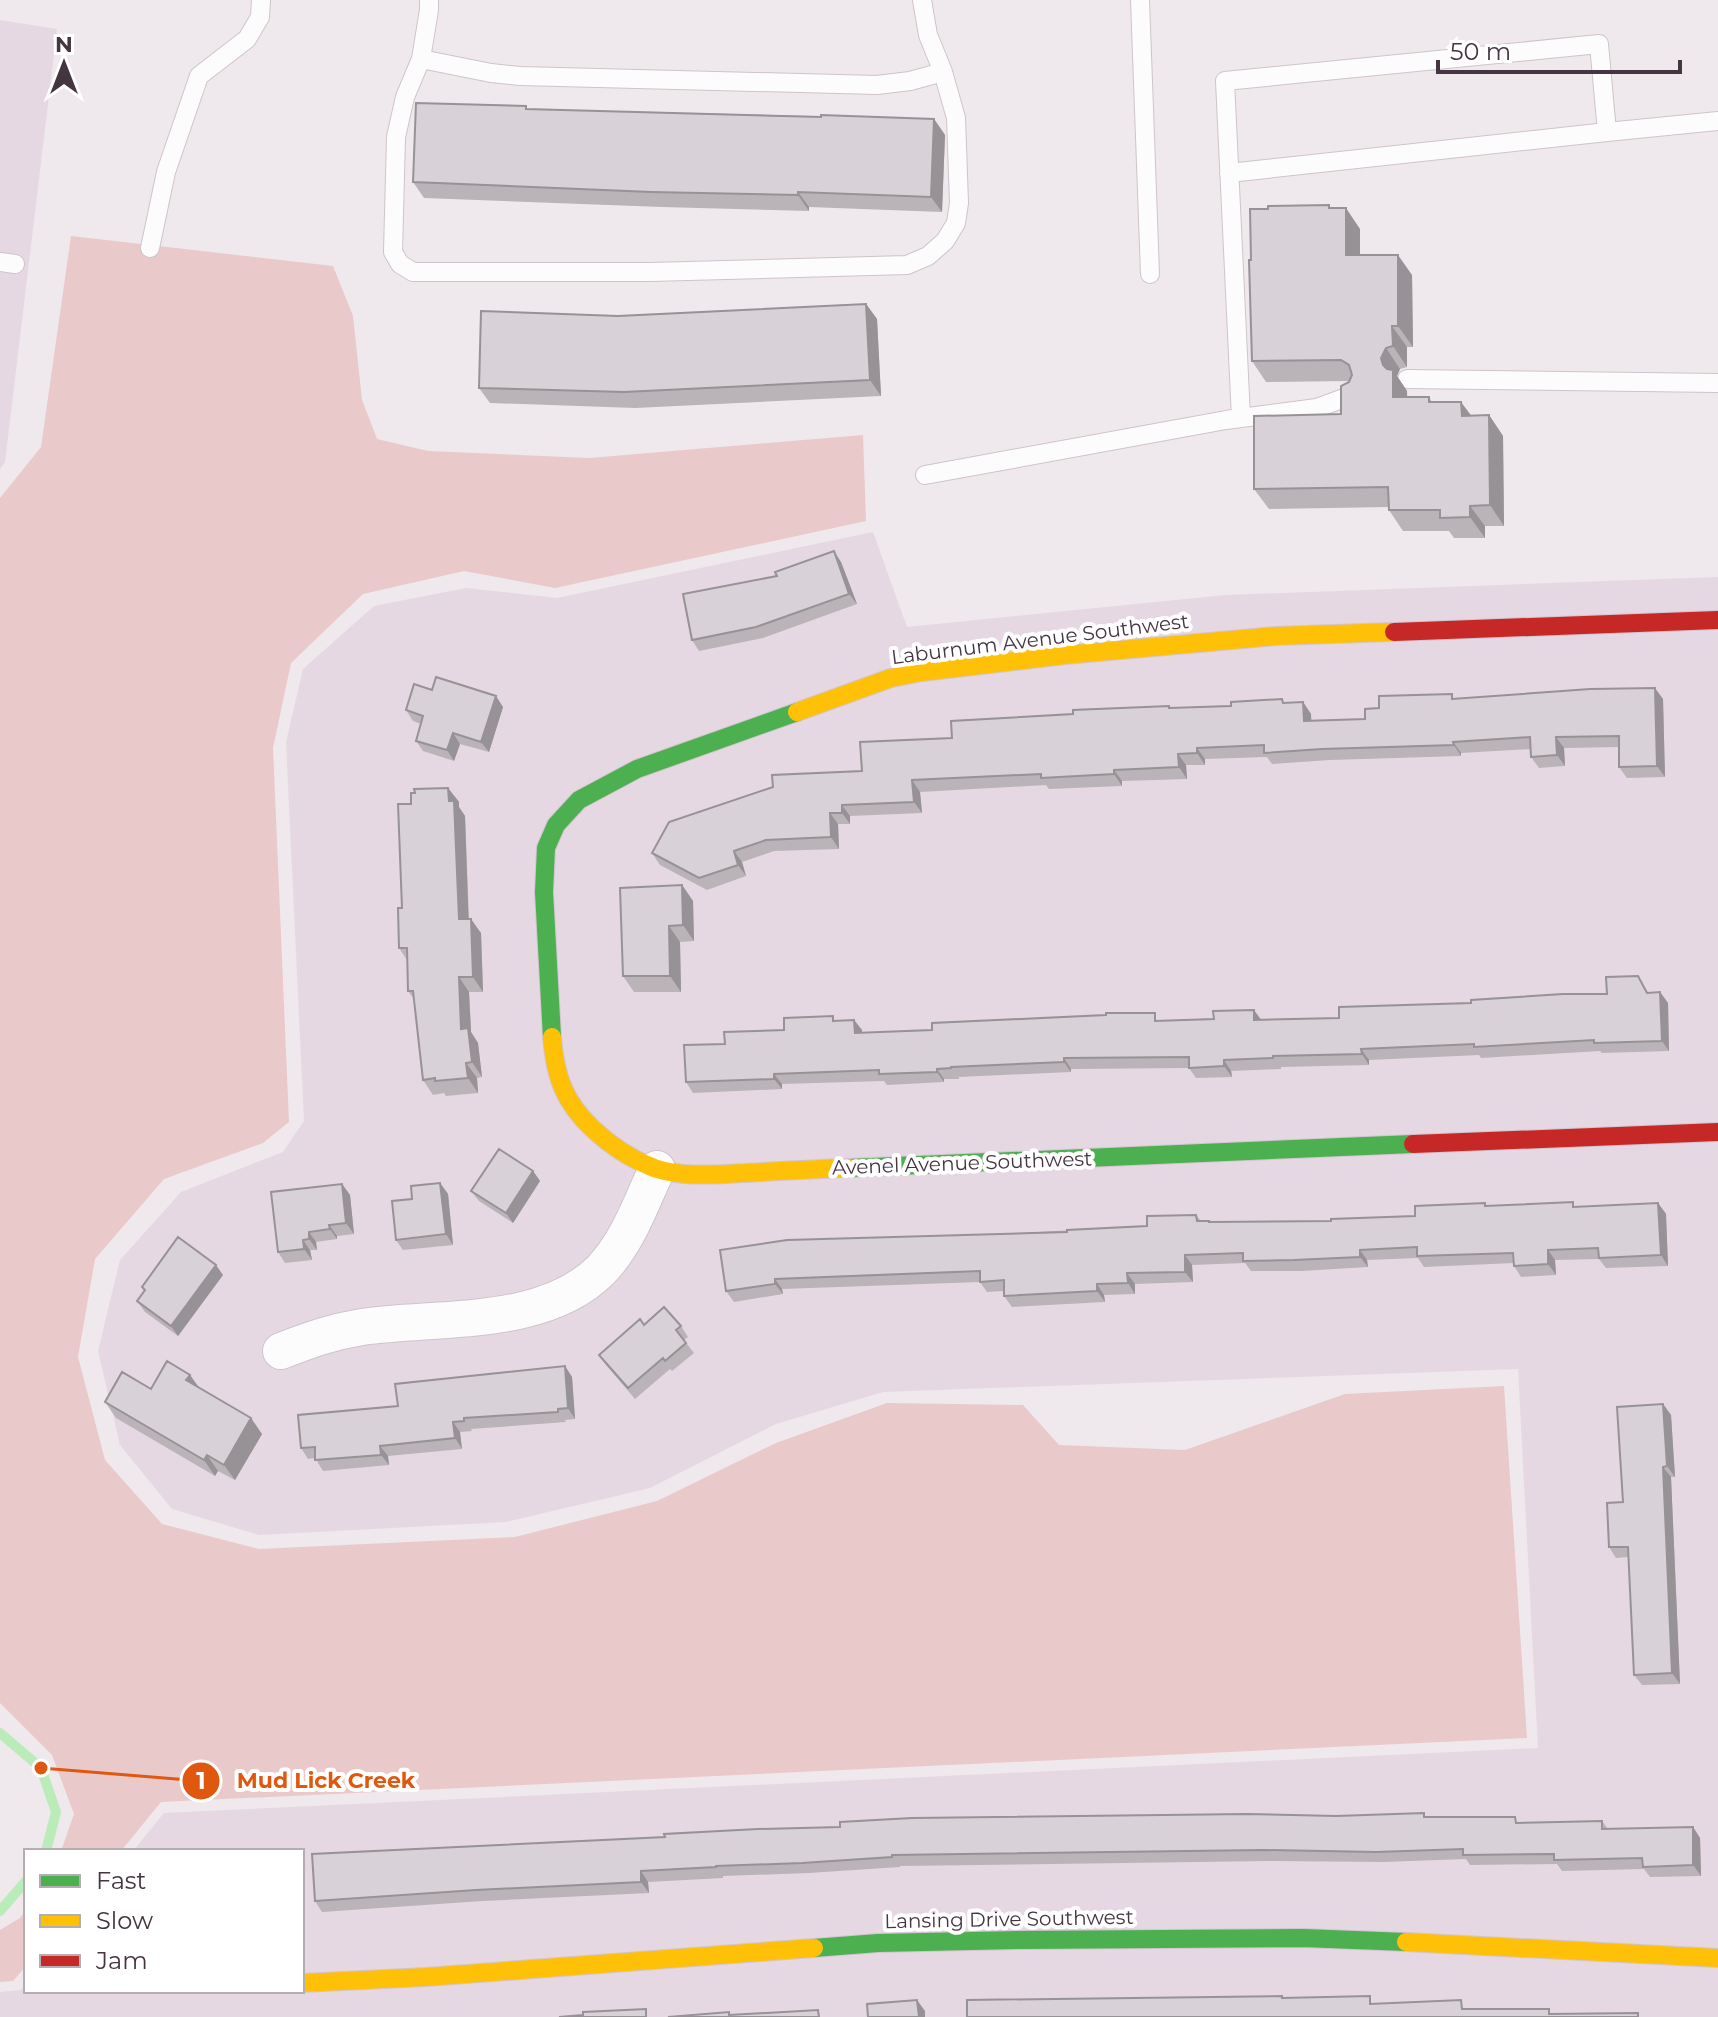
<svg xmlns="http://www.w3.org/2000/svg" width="1718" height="2017" viewBox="0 0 1718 2017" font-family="Montserrat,sans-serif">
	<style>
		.residential { fill: #e5d8e2 }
		.green { fill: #eac9cb }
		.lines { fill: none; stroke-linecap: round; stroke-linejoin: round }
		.stream { stroke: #baecb9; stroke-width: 10 }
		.lane-casing { stroke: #cdc5cb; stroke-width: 20 }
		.street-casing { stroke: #cdc5cb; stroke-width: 38 }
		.fast-casing { stroke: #d3c5cf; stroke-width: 20 }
		.slow-casing { stroke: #d3c5cf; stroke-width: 20 }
		.jam-casing { stroke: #d3c5cf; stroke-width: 20 }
		.lane { stroke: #fdfcfc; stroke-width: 18 }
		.street { stroke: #fdfcfc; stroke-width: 36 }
		.fast { stroke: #4caf50; stroke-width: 18 }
		.slow { stroke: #ffc107; stroke-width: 18 }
		.jam { stroke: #c62828; stroke-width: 18 }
		.wall { fill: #bab4b9 }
		.shaded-wall { fill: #979296 }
		.building { fill: #d8d1d7; stroke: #979296; stroke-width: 2 }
		.labels { text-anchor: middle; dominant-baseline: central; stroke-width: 8; stroke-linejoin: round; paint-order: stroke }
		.street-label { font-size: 20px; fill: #443541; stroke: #fff }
		.leader { fill: none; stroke: #e0570f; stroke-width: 3 }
		.callout-dot { fill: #e0570f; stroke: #fff; stroke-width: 3 }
		.mark-label { font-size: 24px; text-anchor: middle; font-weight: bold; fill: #fff }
		.callout-label { font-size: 22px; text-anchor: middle; font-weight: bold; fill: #e0570f; stroke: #fff; stroke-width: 8; stroke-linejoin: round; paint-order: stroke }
	</style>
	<rect width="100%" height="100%" fill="#efe8ed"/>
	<path class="residential" d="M0,20L57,29L5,462L0,469Z
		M873,532L907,627L1226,595L1718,577V2017H0V1992L21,1990L26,1984V1991H302V1851H133L164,1813L1538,1748L1518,1369L883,1392L776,1424L650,1488L506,1522L259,1535L172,1509L120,1445L98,1351L120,1260L181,1192L283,1152L304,1121L286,742L303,669L374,606L466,588L557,598Z"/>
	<path class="green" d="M71,236L333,266L353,316L362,400L377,439L428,451L590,458L863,435L866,521L555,588L464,571L363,594L291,663L273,748L289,1122L263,1143L164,1179L95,1259L78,1357L105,1460L162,1524L259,1549L515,1537L657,1501L776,1443L887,1403L1023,1405L1059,1445L1185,1450L1345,1394L1504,1386L1527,1738L161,1802L121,1851H61L74,1814L52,1755L0,1703V498L41,447Z
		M26,1910V1966L13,1981L0,1982V1930L20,1918Z"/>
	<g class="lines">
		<path class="stream" d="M0,1733L41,1768L56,1812L46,1851
			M0,1911L26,1881"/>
		<g class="lane-casing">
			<path id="lane" d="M429,0V10L421,59L405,97L396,137L393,252L400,264L413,272H650L907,265L928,256L945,241L956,223L959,203L956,118L943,72L928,35L922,0
				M1140,0L1150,274
				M421,59L491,73L520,76L877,85L910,81L943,72
				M1229,173L1607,132
				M150,248L166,172L199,76L247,39L260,17L261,0
				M0,262L15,264
				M1407,379L1718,383
				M1241,418L1225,81L1599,44L1607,132L1718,121
				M925,475L1226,420L1317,408L1355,394"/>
		</g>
		<g class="street-casing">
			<path id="street" d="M281,1351C310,1340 331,1332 362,1327C437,1316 544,1328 601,1270C628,1242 641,1203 657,1169"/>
		</g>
		<g class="fast-casing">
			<path id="fast" d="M552,1037L544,892L546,848L556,825L579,800L637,769L797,712
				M849,1168L1413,1144
				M814,1948L878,1943L1020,1940L1303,1938L1406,1942"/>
		</g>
		<g class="slow-casing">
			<path id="slow" d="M797,712L891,678L922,672L1065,655L1276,636L1394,632
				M552,1037C555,1076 564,1102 593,1129C611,1146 631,1159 654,1168C683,1178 716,1174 745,1173C780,1171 814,1169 849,1168
				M1406,1942L1718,1958
				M302,1983L426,1977L814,1948"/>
		</g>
		<g class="jam-casing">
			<path id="jam" d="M1394,632L1718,620
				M1413,1144L1718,1132"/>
		</g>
		<use href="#lane" class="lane"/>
		<use href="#street" class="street"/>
		<use href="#fast" class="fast"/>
		<use href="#slow" class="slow"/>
		<use href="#jam" class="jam"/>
	</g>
	<path class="wall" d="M528,109L934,119L945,135L942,212L809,207V211L662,207L424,198L413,182Z
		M1329,205L1331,208L1360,229V255L1412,275L1413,347H1407V367L1400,369L1397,376L1407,391V397H1429L1432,402L1471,415H1489L1503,436L1504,526H1485V538H1454L1449,531H1403L1389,510V507L1269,509L1254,489L1341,414L1350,381L1266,382L1252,361L1268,209Z
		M866,304L877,319L881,396L635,408L490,403L479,388L618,316Z
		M841,562L857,604L763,638L699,651L692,640Z
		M432,690L503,707L489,752L460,744L454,761L423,751L416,741L421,724L413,721L406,710Z
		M1455,699H1663L1665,777L1627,778L1619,767V747L1564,748L1565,766L1539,768L1531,757V749L1461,753V756L1330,760L1272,764L1267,757L1205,759V765H1186L1187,779L1122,781V786L1049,789L1046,785L920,792L922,813L850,816V824H838L839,849L774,851L742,862L746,876L707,890L660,865L652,853L862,771L952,738L1073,714L1169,706L1171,708L1303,702L1311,714V720L1365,719L1379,708Z
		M448,788L459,802V807L465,816L469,919L481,933L483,992H469L471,1032L478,1043L482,1077L477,1078L478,1093L446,1096L444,1093L433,1095L423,1080L414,999L408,991L407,960L399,948L411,804Z
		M682,885L693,901L694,941L680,942L681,992H634L623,976Z
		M1645,987L1648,993L1660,992L1668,1003L1669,1051L1602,1053L1600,1051L1481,1058L1479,1055L1369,1060V1065L1281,1067V1069L1231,1071L1232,1077L1196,1078L1189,1068L1071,1069V1072L959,1077V1079H944V1082L887,1085L884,1081L782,1084V1089L693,1093L686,1082L725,1044L836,1021L854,1020L862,1030V1033L1161,1021L1339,1018L1471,1003L1607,994Z
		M533,1171L540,1181L513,1223L479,1201L471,1191Z
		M440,1183L448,1194L453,1245L403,1250L396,1240L412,1199Z
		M342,1184L350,1195L354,1234L337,1236V1239L316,1242L317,1250H310L312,1260L285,1263L278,1252Z
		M1658,1203L1666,1214L1668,1266L1606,1268L1599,1259L1555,1260L1556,1275L1521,1277L1514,1266V1263L1424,1267L1418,1258L1367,1260L1368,1267L1302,1271H1251L1245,1263L1192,1265L1193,1282L1135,1284V1294L1104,1295L1105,1302L1012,1307L1004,1296V1291L987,1292L980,1282L782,1289L783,1294L734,1302L726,1291L720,1250L1147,1226L1196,1215L1201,1221L1210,1222L1331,1221L1415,1216L1487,1206L1576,1207Z
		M223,1275L178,1336L145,1312L137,1301L144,1291L142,1287Z
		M644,1325L681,1326L688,1337L684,1340L694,1353L672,1371L670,1369L635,1399L606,1365L599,1355Z
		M565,1366L572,1377L575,1419L565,1420L566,1422L471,1429L472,1431L460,1432L462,1449L388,1456L389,1465L323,1471L315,1458L308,1459L301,1448L398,1406Z
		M190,1375L199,1387L262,1434L235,1480L218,1471L215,1476L116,1418L105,1402L151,1389Z
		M1663,1404L1671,1415L1675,1477H1671L1680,1684L1642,1685L1634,1675L1628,1557L1616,1558L1609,1547Z
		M1428,1817L1520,1823L1602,1821L1608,1829L1693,1827L1700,1838L1701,1876L1650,1877L1644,1869L1562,1871L1557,1864L1470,1865L1466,1859L1384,1862L1270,1861L900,1866V1867L809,1873L723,1876V1878L648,1882L649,1893L483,1901L322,1912L315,1901L312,1854Z"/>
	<path class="shaded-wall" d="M934,119L945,135L942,212L931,197Z
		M798,192L809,207V211L798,195Z
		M1346,208L1360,229V276L1346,255Z
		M1398,255L1412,275L1413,347L1398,326Z
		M866,304L877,319L881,396L870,380Z
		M1392,326L1407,347V367L1393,346Z
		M1386,348L1400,369L1397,376L1407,391L1408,418L1393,397L1383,365L1381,358Z
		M1461,402L1476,422L1462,416Z
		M1489,415L1503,436L1504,526L1490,505Z
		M1470,506L1485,526V538L1470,517Z
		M834,551L841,562L857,604L849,594Z
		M1655,688L1663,699L1665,777L1657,766Z
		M496,696L503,707L489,752L481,742Z
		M1303,702L1311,714L1312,732L1304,721Z
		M453,733L460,744L454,761L447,750Z
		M1556,737L1564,748L1565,766L1557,755Z
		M1453,742L1461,753V756L1454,745Z
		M1197,748L1205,759V765L1197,753Z
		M1178,754L1186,765L1187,779L1179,767Z
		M1114,770L1122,781V786L1114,774Z
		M912,780L920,792L922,813L914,802Z
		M448,788L459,802V807L465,816L469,934L459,919Z
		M842,805L850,816V824L842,813Z
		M830,813L838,824L839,849L831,837Z
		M734,851L742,862L746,876L738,865Z
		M682,885L693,901L694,941L683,925Z
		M471,919L481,933L483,992L473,977Z
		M669,926L680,942L681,992L670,976Z
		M459,977L469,992L471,1032L478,1043L482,1077L472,1062L461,1029Z
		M1660,992L1668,1003L1669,1051L1662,1041Z
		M1254,1010L1262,1021L1254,1020Z
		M854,1020L862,1030V1044L855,1033Z
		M1361,1049L1369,1060V1065L1362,1054Z
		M1064,1058L1071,1069V1072L1064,1062Z
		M1224,1060L1231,1071L1232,1077L1224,1066Z
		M466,1063L477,1078L478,1093L468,1078Z
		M937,1069L944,1079V1082L937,1072Z
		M774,1074L782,1084V1089L774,1079Z
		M533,1171L540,1181L513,1223L506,1213Z
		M440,1183L448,1194L453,1245L446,1234Z
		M342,1184L350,1195L354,1234L346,1223Z
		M1658,1203L1666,1214L1668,1266L1661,1255Z
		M329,1225L337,1236V1239L330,1229Z
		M309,1232L316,1242L317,1250L309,1239Z
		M303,1240L310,1250L312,1260L304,1249Z
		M1360,1250L1367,1260L1368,1267L1360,1257Z
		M1548,1250L1555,1260L1556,1275L1548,1264Z
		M1185,1255L1192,1265L1193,1282L1185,1272Z
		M216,1265L223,1275L178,1336L171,1326Z
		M1127,1273L1135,1284V1294L1128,1283Z
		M775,1279L782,1289L783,1294L775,1284Z
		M1097,1284L1104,1295L1105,1302L1097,1291Z
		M565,1366L572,1377L575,1419L568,1408Z
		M190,1375L201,1391L186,1380Z
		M1663,1404L1671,1415L1675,1477L1667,1466Z
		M251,1418L262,1434L235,1480L224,1465Z
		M453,1422L460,1432L462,1449L455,1438Z
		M380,1446L388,1456L389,1465L381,1455Z
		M207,1455L218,1471L215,1476L204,1460Z
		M1663,1467L1671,1477L1680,1684L1672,1673Z
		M1693,1827L1700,1838L1701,1876L1693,1865Z
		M641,1871L648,1882L649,1893L641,1882Z
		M917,2000L925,2011V2017H919Z"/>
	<path class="building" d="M416,103L526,106V109L821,117V115L934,119L931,197L798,192V195L651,192L413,182Z
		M1329,205V208H1346V255H1398V326H1392L1393,346L1386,348L1381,358L1383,365L1387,369L1393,370V397H1429V402H1461L1462,416L1489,415L1490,505L1470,506V517L1440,518V510H1389L1388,487L1254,489V416L1341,414V386L1349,382L1352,375L1349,365L1341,360L1252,361L1249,260H1251L1250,209H1268V206Z
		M866,304L870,380L624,392L479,388L481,311L618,316Z
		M834,551L849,594L756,627L692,640L683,594L777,576L775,572Z
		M436,677L496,696L481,742L453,733L447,750L416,741L423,716L406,710L414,684L432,690Z
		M1655,688L1657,766L1619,767V736L1556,737L1557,755L1531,757L1530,737L1453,742L1454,745L1322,749L1264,753V745L1197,748V753L1178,754L1179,767L1114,770V774L1041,778V774L912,780L914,802L842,805V813H830L831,837L766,840L734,851L738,865L699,878L652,853L669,822L773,787L772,775L862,771L860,742L952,738L951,721L1073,714V710L1169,706V708L1231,706V702L1282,699L1283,703L1303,702L1304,721L1365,719V709L1379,708V696L1452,694V699L1590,689Z
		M448,788L449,801H454L459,919H471L473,977H459L461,1029L468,1028L472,1062L466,1063L468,1078L435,1081V1078L423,1080L413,991H408L407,948H399L398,908H402L398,804H411V793H415L414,789Z
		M682,885L683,925L669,926L670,976H623L620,888Z
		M1638,976L1647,993L1660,992L1662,1041L1594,1043V1040L1474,1047V1044L1361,1049L1362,1054L1273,1056V1058L1224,1060V1066L1189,1068V1057L1064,1058V1062L951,1067V1068L937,1069V1072L879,1074V1070L774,1074V1079L686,1082L684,1045L725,1044L724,1032L784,1030V1018L833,1016V1021L854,1020L855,1033L932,1030V1023L1106,1015V1013H1155V1021L1214,1019L1213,1011L1254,1010V1020L1339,1018V1007L1471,1003V1000L1563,994H1607L1606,977Z
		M499,1149L533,1171L506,1213L471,1191Z
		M440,1183L446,1234L396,1240L392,1201L412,1199L411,1186Z
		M342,1184L346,1223L329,1225L330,1229L309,1232V1239L303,1240L304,1249L278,1252L271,1192Z
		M1573,1202V1207L1658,1203L1661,1255L1599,1258L1598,1248L1548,1250V1264L1514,1266L1513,1253L1417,1256V1247L1360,1250V1257L1294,1260L1243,1261V1253L1185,1255V1272L1127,1273L1128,1283L1097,1284V1291L1004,1296V1280L980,1282V1271L775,1279V1284L726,1291L720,1250L787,1240L1067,1232V1230L1147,1226V1216L1196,1215L1197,1221H1209V1222L1331,1221V1219L1415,1216V1206L1485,1203V1206Z
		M178,1237L216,1265L171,1326L137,1301L145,1290L142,1287Z
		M664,1307L681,1326L676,1330L686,1343L665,1361L663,1358L628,1388L599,1355L640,1319L644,1325Z
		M167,1361L190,1375L186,1380L251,1418L224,1465L207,1455L204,1460L105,1402L122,1372L151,1389Z
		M565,1366L568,1408L558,1409V1412L464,1418V1421L453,1422L455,1438L380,1446L381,1455L315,1460V1447L301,1448L298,1415L398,1406L395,1384Z
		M1663,1404L1667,1466L1663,1467L1672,1673L1634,1675L1628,1547H1609L1607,1503L1623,1502L1617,1407Z
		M1424,1813V1817H1515L1516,1823L1602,1821V1829L1693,1827V1865L1643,1867L1642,1858L1554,1860V1854L1463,1855V1849L1376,1852L1263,1850L892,1855V1857L802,1863L716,1866V1867L641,1871V1882L476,1890L315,1901L312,1854L665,1837L664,1834L758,1829L840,1827V1822L912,1818L1247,1814L1336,1816Z
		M1282,1996V1998L1370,1996V2004L1461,2000L1462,2009H1549V2014L1638,2013V2017H967V2000Z
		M917,2000L919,2017H868L867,2004Z
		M646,2009V2017H559L583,2015V2012Z
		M818,2010L819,2017H668L729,2012V2015Z"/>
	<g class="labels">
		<g class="street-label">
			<text transform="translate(1040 639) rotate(-7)">Laburnum Avenue Southwest</text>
			<text transform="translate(962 1163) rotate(-2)">Avenel Avenue Southwest</text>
			<text transform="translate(1009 1919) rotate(-1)">Lansing Drive Southwest</text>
		</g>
	</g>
	<path class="leader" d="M41 1768L201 1781"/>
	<g class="callout-dot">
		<circle cx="41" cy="1768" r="8"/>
		<circle cx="201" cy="1781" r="20"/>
	</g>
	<g class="mark-label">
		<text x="201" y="1789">1</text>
	</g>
	<g class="callout-label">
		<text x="326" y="1788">Mud Lick Creek</text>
	</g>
	<rect x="24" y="1849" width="280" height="144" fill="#ffffff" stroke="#b4aeb3" stroke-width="2"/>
	<rect x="40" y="1875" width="40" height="12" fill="#4caf50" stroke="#b4aeb3" stroke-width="2"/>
	<text x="96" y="1889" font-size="24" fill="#443541">Fast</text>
	<rect x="40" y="1915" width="40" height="12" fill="#ffc107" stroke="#b4aeb3" stroke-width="2"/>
	<text x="96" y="1929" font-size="24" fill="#443541">Slow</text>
	<rect x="40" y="1955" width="40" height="12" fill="#c62828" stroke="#b4aeb3" stroke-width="2"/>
	<text x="96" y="1969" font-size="24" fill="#443541">Jam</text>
	<g transform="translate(64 64)" stroke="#ffffff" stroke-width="6" paint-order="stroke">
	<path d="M0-6L14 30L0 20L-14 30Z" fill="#443541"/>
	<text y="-12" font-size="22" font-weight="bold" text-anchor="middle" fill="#443541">N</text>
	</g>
	<path d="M1438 60v12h242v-12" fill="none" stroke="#443541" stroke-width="4"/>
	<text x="1450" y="60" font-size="24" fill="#443541" stroke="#ffffff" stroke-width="6" paint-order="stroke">50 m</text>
</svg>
